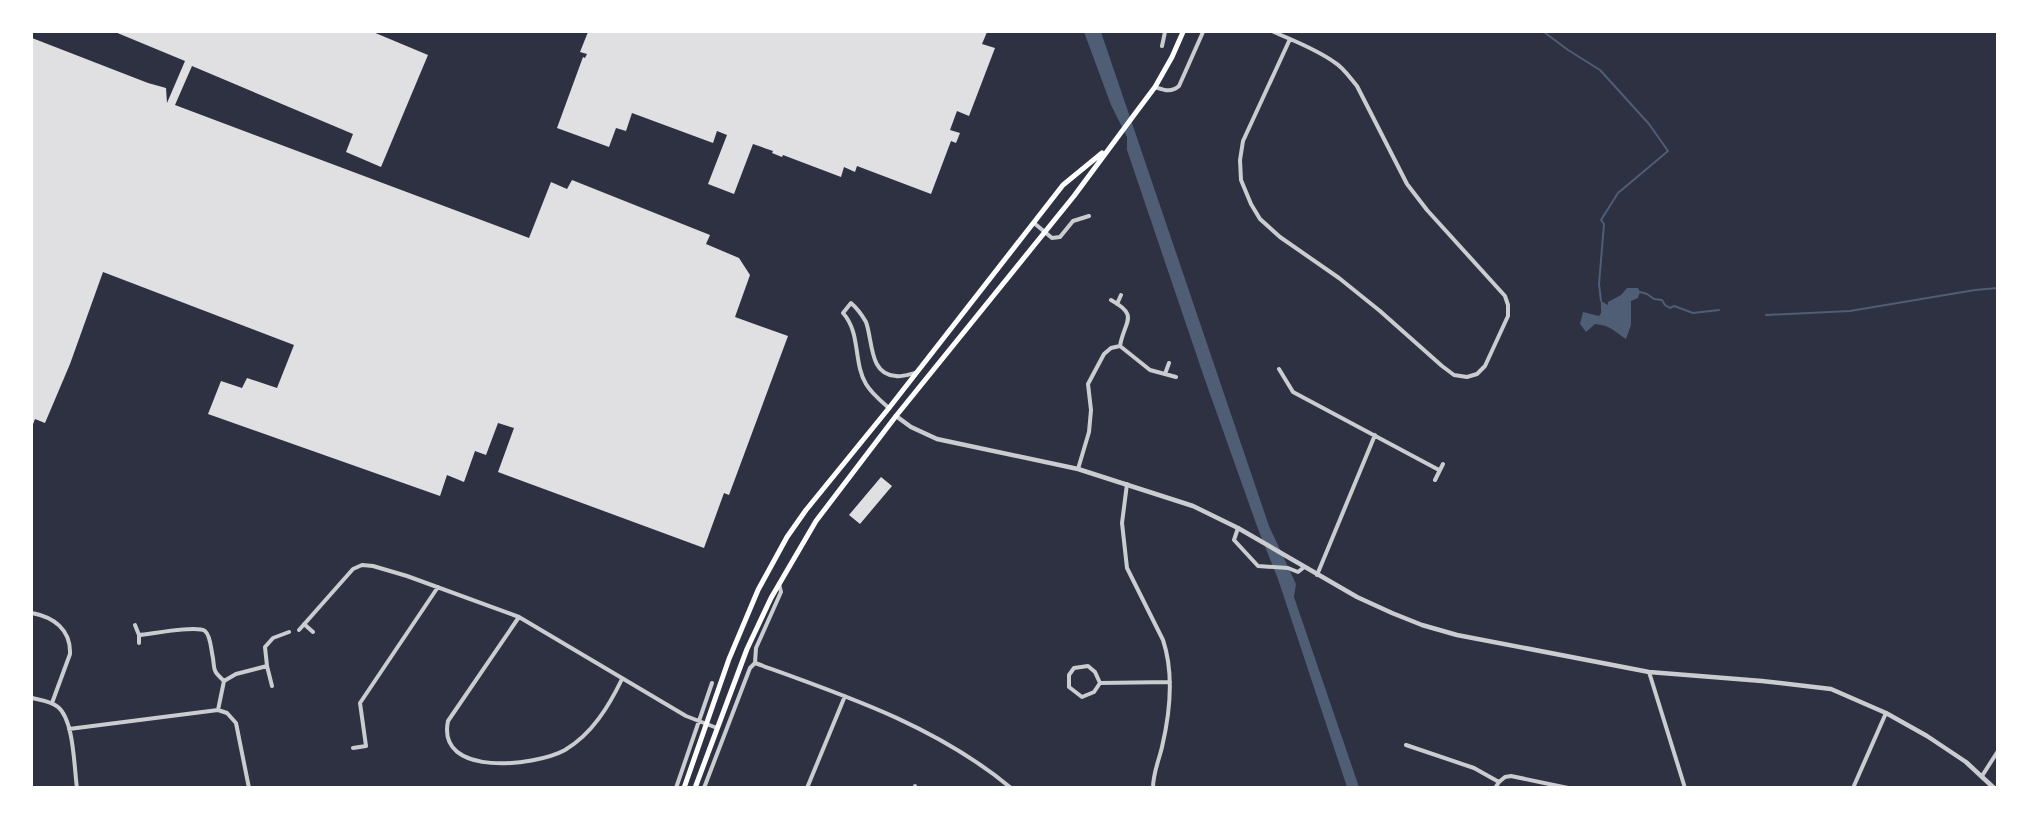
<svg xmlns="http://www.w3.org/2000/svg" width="2029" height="819" viewBox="0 0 2029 819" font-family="'Times New Roman',serif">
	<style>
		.water { fill: #4f5d75 }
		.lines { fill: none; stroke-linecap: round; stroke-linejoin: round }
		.stream { stroke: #4f5d75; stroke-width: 2 }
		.building { fill: #e0e0e3 }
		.minor { stroke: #caccd0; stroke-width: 4 }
		.tertiary { stroke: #caccd0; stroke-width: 4.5 }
		.secondary { stroke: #fff; stroke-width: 5 }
	</style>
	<rect width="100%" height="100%" fill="#2d3142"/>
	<path class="water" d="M1084,32H1101L1269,526L1296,584L1294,597L1359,787H1347L1278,579L1258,529L1205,380L1127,150V137L1111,105Z
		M1627,288H1638L1640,292L1638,298L1631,301V325L1626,339C1615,332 1610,325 1595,324L1586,332L1580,324L1583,312L1599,316L1601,313V301L1608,305V302L1621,295Z"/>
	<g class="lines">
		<path class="stream" d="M1544,32L1568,50L1600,70L1649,124L1668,151L1618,193L1601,220L1604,224L1599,284L1601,301
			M1640,292L1647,294L1654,299L1662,300L1665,305L1670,308L1674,306L1693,313L1719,310
			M1766,315L1850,311L1975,290L1998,288"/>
	</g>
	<path class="building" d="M115,32H373L428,55L381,167L346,152L353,134L192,66L175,105L529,238L551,182L567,189L572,180L710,235L706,244L739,258L750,275L735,317L788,336L729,495L724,493L704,548L498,472L514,428L498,423L486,455L475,451L464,482L447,475L440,496L208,414L221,381L242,388L247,378L277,388L294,345L103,272L70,364L45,423L35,419L32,427V38L148,83L166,88L167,103L185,61Z
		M588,32H987L982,44L995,48L969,116L957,111L950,130L960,133L956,143L951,141L931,194L857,166L855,172L844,167L841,177L783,155L782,157L772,153L773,151L753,144L734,194L708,184L727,135L717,131L713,143L632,113L626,131L616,128L609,147L557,128L583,57L585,58L587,54L580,52Z
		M881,477L892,486L860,524L849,515Z"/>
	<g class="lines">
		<path class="minor" d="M1274,32C1294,41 1316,49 1334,62C1343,67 1350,78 1357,86L1407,184L1427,210L1505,296L1508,305V316L1485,366L1477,374L1467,377L1454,375L1442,366L1380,311L1339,278L1280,237L1260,219L1251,204L1241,180L1240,160L1243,141L1290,39
			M1162,46L1165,32
			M1155,87C1164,90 1171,93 1179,86L1203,32
			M1034,223L1052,238L1060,237L1073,221L1089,216
			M1117,304L1121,295
			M1120,346L1150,370L1176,377
			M1279,369L1293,392L1439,470
			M1165,374L1169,363
			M889,408C881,401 872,394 866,384C853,362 861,333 843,313L851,303C858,309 862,315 866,322C873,341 869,375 896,376C902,377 910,374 915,373
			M1078,469L1089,432L1091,410L1088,384L1104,354L1111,348L1120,346C1124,321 1140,316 1111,300
			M1435,480L1443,464
			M1127,484L1122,523L1127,568L1163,640C1174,673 1170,713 1162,747C1159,760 1153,773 1153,788
			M1238,528L1234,540L1258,566L1288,568L1298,572L1303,568
			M1317,575L1375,435
			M32,613C53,617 71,629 70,654L52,703
			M519,617L448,721C436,778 536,766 565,750C592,734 609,706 622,679
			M304,624L313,632
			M135,625L139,635C151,634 197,625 205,631C210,635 211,647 212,653C216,670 210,668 224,681
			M299,630L353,569L362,565L373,566L407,576L519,617L686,716L717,728
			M139,643V635
			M755,663C844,695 937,726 1011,788
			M267,666L272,686
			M1649,672L1685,788
			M1100,683L1095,672L1088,666L1074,668L1069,675V687L1082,697L1094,692L1100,683L1170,682
			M32,698C40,700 51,701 58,707C74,720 74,767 77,788
			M218,710L224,681L236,674L267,666L265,647L273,638L289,632
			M69,729L218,710L227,713L236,723L249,788
			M1406,745L1474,768L1499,782L1505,777L1511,776L1568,788
			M353,748L366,746L360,703L438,587
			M1982,776L1998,751
			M676,788L712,683
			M704,788L750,668L755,663L756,648L781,592L779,584
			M807,788L845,696
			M915,788V786
			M1495,788L1499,782
			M1853,788L1886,713"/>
		<path class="tertiary" d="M896,416L911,427L937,439L1078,469L1193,506L1238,528L1357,597L1392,613L1422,625L1457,635L1649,672L1762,681L1831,689L1886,713L1927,736L1966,762L1994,788"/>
		<path class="secondary" d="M684,788L729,659L758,590L787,537L806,510L889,408L1063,185L1102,153
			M695,788L747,649L771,598L816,521L896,416L1074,196L1137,111L1155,87L1172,57L1183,32"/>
	</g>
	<rect width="2029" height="819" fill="none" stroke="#ffffff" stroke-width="66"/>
</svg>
